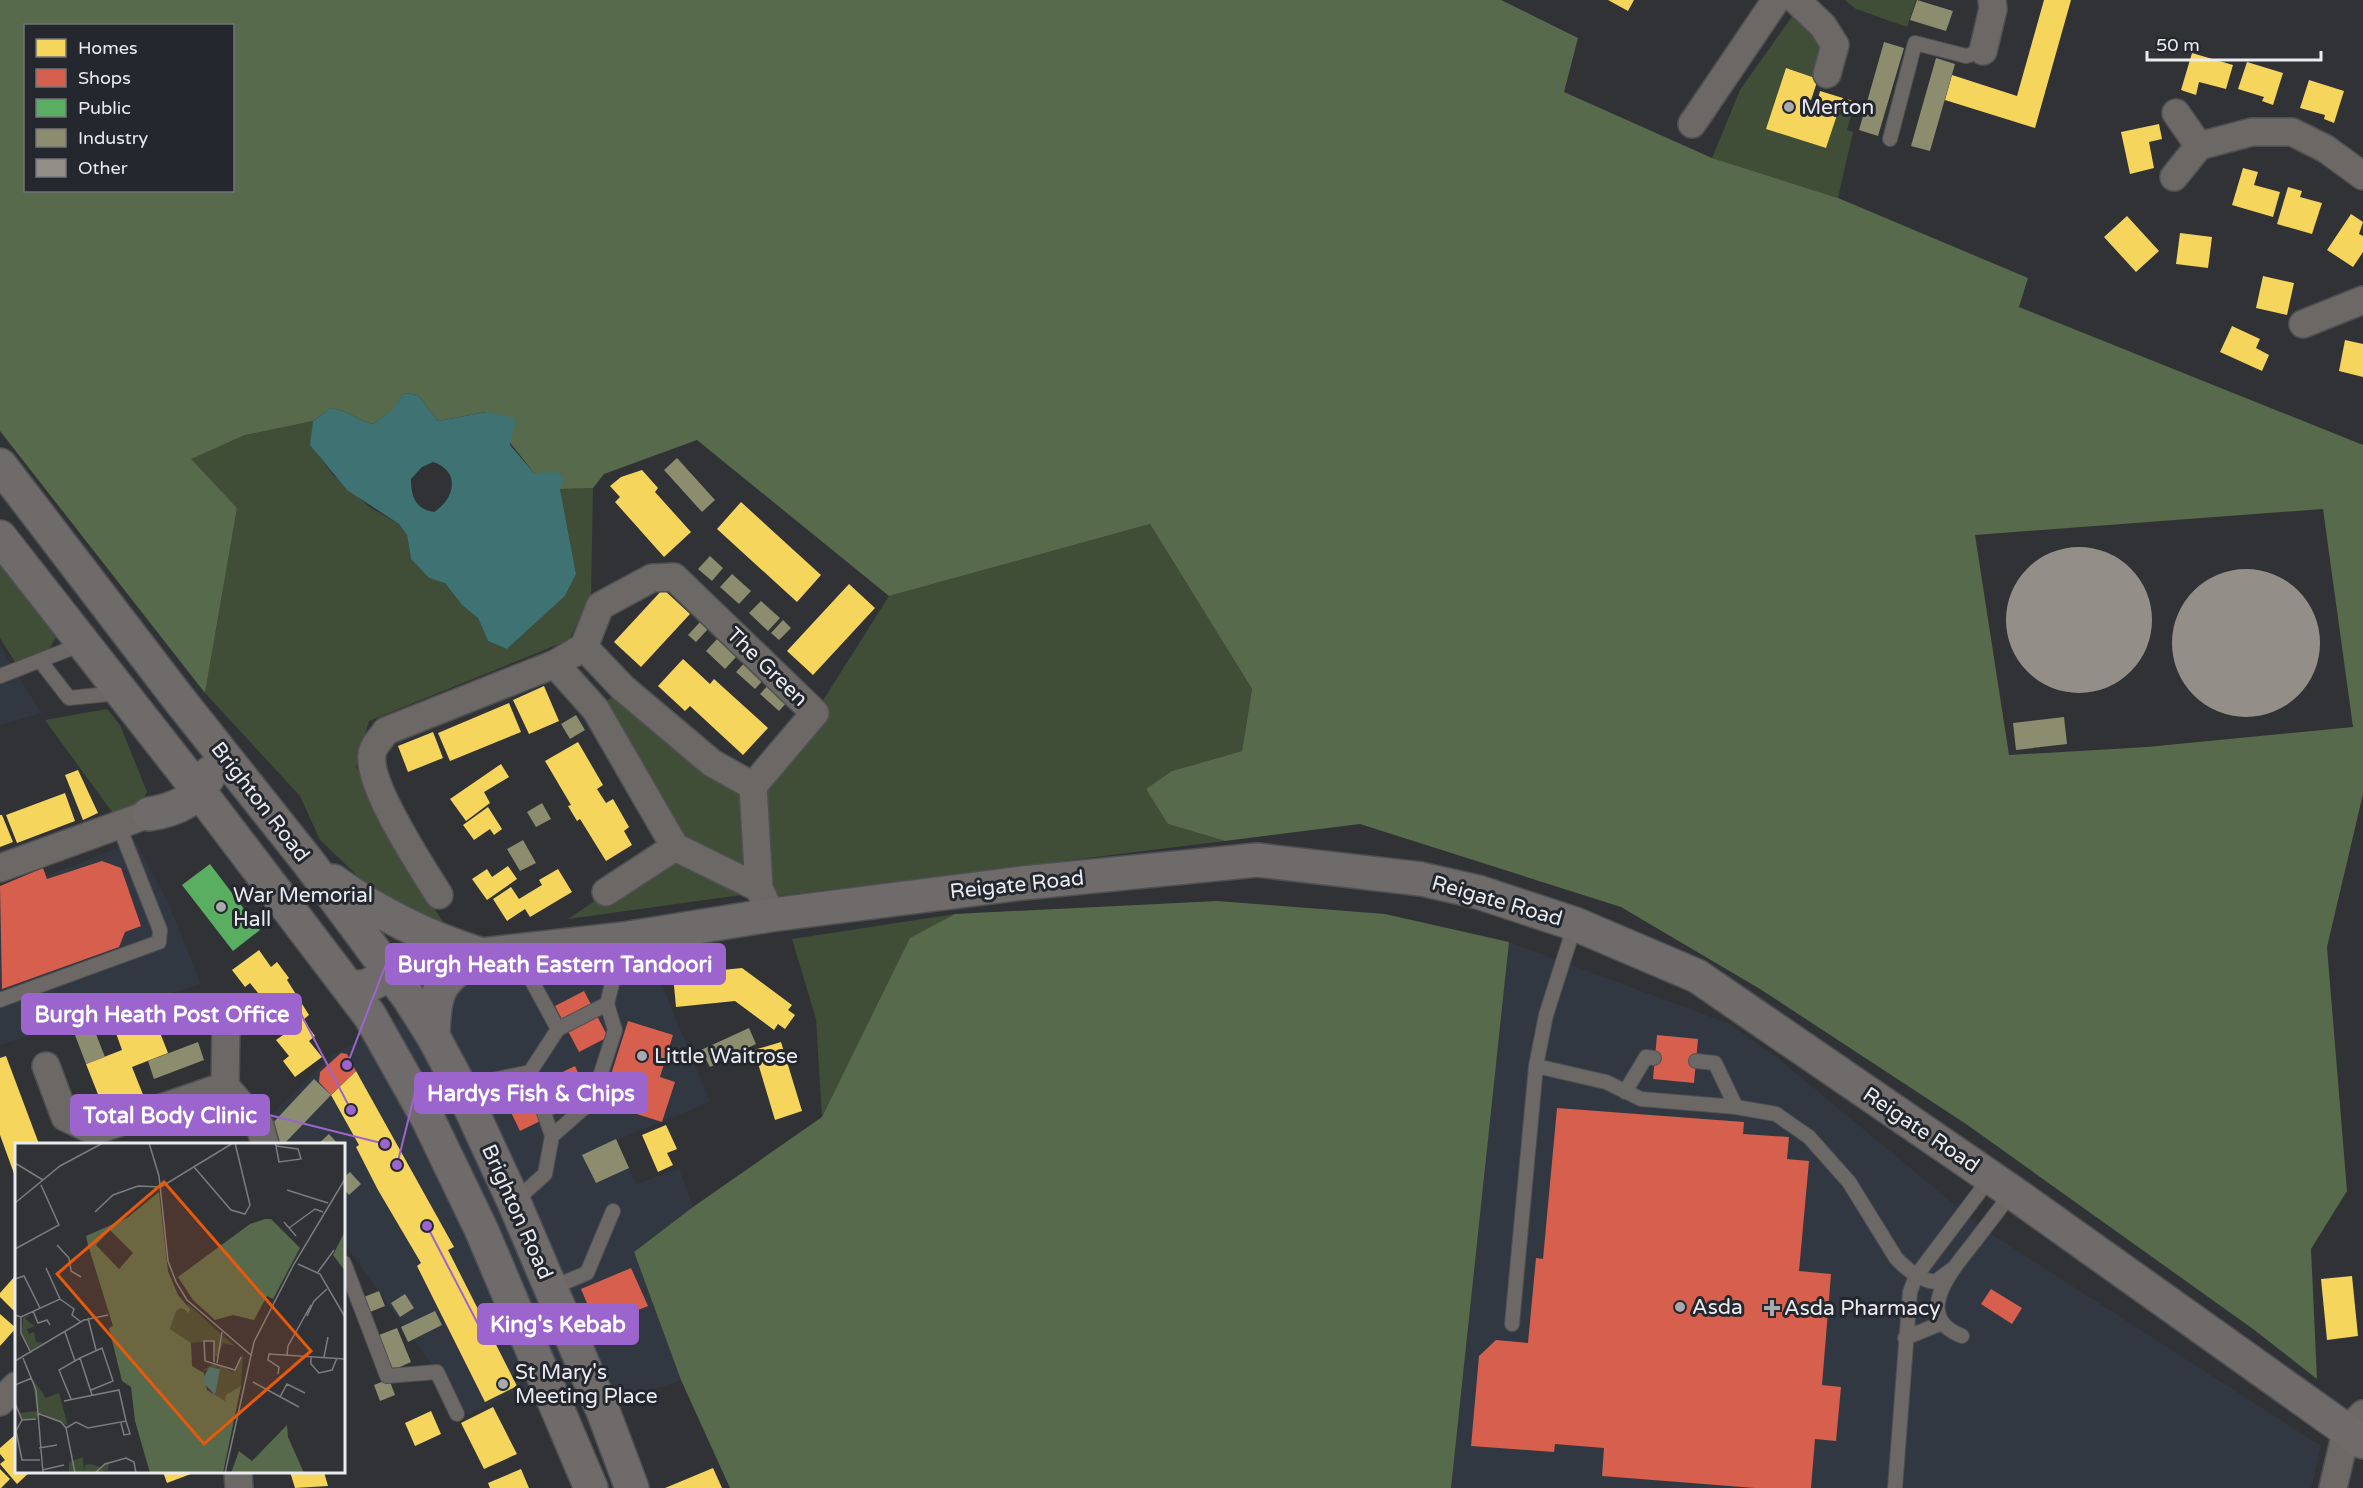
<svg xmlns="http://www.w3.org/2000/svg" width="2363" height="1488" viewBox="0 0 2363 1488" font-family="'Varela Round',sans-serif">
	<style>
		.built { fill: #323842 }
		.green { fill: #404e37 }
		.forest { fill: #576a4b; fill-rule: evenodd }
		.water { fill: #3e7273; fill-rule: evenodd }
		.homes { fill: #f6d55c }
		.shops { fill: #d6604d }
		.public { fill: #5aae61 }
		.industry { fill: #8c8c6e }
		.building { fill: #948e88 }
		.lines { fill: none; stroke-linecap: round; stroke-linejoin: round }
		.service-casing { stroke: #4e5052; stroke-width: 16 }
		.minor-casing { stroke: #4e5052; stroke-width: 30 }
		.trunk-casing { stroke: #4e5052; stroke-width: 36 }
		.service { stroke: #6c6866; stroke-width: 14 }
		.minor { stroke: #6c6866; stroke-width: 27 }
		.trunk { stroke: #6e6b6a; stroke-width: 33 }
		.poi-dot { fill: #a8aaae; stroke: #24272d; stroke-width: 2 }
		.labels { text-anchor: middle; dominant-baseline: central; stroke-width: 6; stroke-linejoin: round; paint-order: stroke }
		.poi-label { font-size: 21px; fill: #e9ebef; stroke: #24272d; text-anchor: start }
		.street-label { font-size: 21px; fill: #e9ebef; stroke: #24272d }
		.inset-road { fill: none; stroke: #7a7c7f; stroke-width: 1.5 }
		.view { fill: #e8590c; fill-opacity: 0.15; stroke: #e8590c; stroke-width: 3 }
		.inset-edge { fill: none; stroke: #e9ebef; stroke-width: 3 }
		.leader { fill: none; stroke: #9c65cd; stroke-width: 2 }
		.callout-dot { fill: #9c65cd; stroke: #24272d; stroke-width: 2 }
		.callout { fill: #9c65cd; stroke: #9c65cd; stroke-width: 2 }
		.callout-label { font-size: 22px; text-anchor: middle; font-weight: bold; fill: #fff }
	</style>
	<rect width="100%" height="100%" fill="#303235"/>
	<path class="built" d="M0,646L41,713L0,725Z
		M135,841L167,900L201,984L0,1045V895Z
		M1509,942L1730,1024L1780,1060L1985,1230L2321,1446L2311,1488H1451Z
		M651,958L710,1102L616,1140L636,1184L679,1169L693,1207L634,1252L681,1380L617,1402L520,1389L468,1415L344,1243V1144H273L260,1126L333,1055L460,985L511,971Z"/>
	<path class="green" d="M1845,0H1916L1907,27L1856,9Z
		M1801,4L1823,26L1818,79L1786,68L1767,129L1826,148L1839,109L1852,113L1847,130L1853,132L1838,198L1712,158L1740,90Z
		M313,421L311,445L333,475L371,508L399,524L407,535L411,559L429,578L444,582L462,605L478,618L488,641L507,649L565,596L576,574L560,489L593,488L591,597L569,640L369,721L356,767L414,877L447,928L390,907L320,840L300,796L205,693L237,508L190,459L245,435Z
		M1150,524L1252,689L1242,751L1172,771L1168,824L1225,841L777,896L758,888L741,895L568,919L675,847L596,710L623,688L753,785L815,713L889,596Z
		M0,552L60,631L41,662L20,670L0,638Z
		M107,709L120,725L147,792L141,803L115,816L45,720Z
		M955,914L911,939L822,1117L816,1019L792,939Z"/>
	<path class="forest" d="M0,0H1501L1578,38L1564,92L1712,158L1838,198L2028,278L2019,307L2363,445V794L2327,947L2347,1191L2311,1249L2317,1379L2253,1329L1966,1124L1760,989L1621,907L1360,824L1225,841L1168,824L1146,789L1172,771L1242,751L1252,689L1150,524L889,596L697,440L604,474L593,488L560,489L546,474L534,473L486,412L438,421L418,395L404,393L395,408L374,424C357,421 350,411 331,408L313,421L245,435L191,459L237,508L205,693L0,431ZM26,26H232V190H26ZM2323,509L2353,727L2147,747L2009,755L1975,535Z
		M1217,901L1385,914L1509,942L1451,1488H730L681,1380L634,1252L693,1207L822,1117L910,938L955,914Z"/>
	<path class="water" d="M404,393L418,395L438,421L486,412L516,418L510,445L534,473L558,472L564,479L560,489L576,574L565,596L507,649L488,641L478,618L462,605L445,583L429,578L411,559L407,535L399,524L347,490L310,445L313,421L331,408C350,411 357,421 374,424L394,408ZM433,462C461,471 455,499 434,512C415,509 411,496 411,479L422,467Z"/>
	<path class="homes" d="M1608,0H1634L1628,11Z
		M2044,0H2071L2035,128L1945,100L1952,75L2017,96Z
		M2192,53L2233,65L2226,89L2199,82L2196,95L2181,90Z
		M2247,62L2283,73L2273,105L2262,101L2264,97L2238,89Z
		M1786,68L1818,79L1811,100L1803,97L1800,106L1815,111L1820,91L1856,102L1852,113L1839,109L1826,148L1766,129Z
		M2309,80L2344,91L2334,123L2324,119L2325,115L2300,108Z
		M2159,124L2162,139L2149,142L2154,168L2130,174L2121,132Z
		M2243,168L2258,172L2254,185L2280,192L2273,217L2232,205Z
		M2288,187L2302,191L2300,197L2322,203L2312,234L2277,224Z
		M2351,214L2363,222L2359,234L2363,236V252L2353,267L2327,250Z
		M2127,216L2159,251L2136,272L2104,237Z
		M2180,233L2212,237L2208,268L2176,264Z
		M2263,276L2294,283L2287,315L2256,308Z
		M2232,326L2260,339L2256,348L2269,355L2262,371L2220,352Z
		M2345,340L2363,344V377L2339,371Z
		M642,470L658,488L655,492L691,532L664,557L615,502L620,497L610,486L621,477Z
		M741,502L821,575L797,602L717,529Z
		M849,584L875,608L813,675L787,651Z
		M663,589L690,614L641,667L614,642Z
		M683,659L710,684L714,679L768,728L743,755L690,706L685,711L658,686Z
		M544,686L559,721L529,734L513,700Z
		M509,703L521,732L450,761L438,733Z
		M433,732L443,758L408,772L398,746Z
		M578,742L603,785L597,789L606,803L613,799L629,827L624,831L632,845L606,861L580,819L577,821L568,806L571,805L545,761Z
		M501,764L509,777L484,792L490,803L466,821L450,799Z
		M78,770L98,813L83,820L65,775Z
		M65,793L75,821L17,843L6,815Z
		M488,807L502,829L494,835L490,829L474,840L463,825Z
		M0,815H2L13,842L0,847Z
		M508,866L517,879L487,900L472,879L487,869L492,877Z
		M558,869L572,892L530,917L525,909L507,921L493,899L511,887L519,899L542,885L539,880Z
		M259,950L271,967L277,962L289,978L287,980L309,1015L303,1020L315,1036L309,1041L322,1057L295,1077L283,1061L289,1056L276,1040L283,1035L260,1001L263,999L250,983L245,987L232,970Z
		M742,968L792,1005L788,1010L795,1015L785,1029L778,1024L774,1030L735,1001L676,1007L673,975Z
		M150,1007L168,1053L132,1067L144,1097L105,1112L86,1064L122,1050L112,1022Z
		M781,1042L802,1111L775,1120L754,1050Z
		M6,1056L39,1144H16V1179L0,1135V1058Z
		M356,1071L454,1247L448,1250L517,1386L485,1402L417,1266L421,1263L378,1190L356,1147L359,1145L331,1095Z
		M666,1125L677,1149L667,1153L673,1165L658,1172L642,1135Z
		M16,1275V1313L0,1297V1293Z
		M2352,1276L2358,1336L2327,1340L2321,1279Z
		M0,1314L16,1328L0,1346Z
		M493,1407L517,1454L484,1469L461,1423Z
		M431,1411L441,1434L415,1446L405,1423Z
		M16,1434V1472H30L17,1484L0,1464L5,1460L0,1454V1448Z
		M713,1468L722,1488H665Z
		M0,1469L10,1479L1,1488H0Z
		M521,1469L529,1488H490L488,1483Z
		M163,1472H196L167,1483Z
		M290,1472H324L328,1486L295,1488Z"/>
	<path class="shops" d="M102,861L121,868L141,926L125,932L119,947L2,989L0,886L43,868L47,879Z
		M584,991L608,1037L579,1052L555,1006Z
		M628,1021L673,1035L660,1077L675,1082L662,1122L602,1103Z
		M1657,1035L1698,1039L1694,1083L1653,1079Z
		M341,1053L347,1054L356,1071L331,1095L319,1082L320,1072Z
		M575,1066L589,1097L520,1131L505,1100Z
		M1557,1108L1744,1122L1743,1134L1789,1137L1787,1159L1809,1161L1799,1271L1831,1274L1822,1385L1841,1387L1836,1441L1815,1439L1811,1488H1755L1602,1476L1604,1448L1555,1444L1554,1452L1471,1446L1479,1356L1496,1340L1528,1343L1536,1258L1543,1259Z
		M631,1268L648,1306L597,1327L581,1289Z
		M1991,1289L2022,1308L2012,1324L1981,1304Z"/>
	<path class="public" d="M210,864L260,930L233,951L182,885Z"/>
	<path class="industry" d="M1917,0L1953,11L1946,31L1910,20Z
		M1884,42L1904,48L1878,136L1859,130Z
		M1936,58L1955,64L1930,151L1911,146Z
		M677,458L715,500L702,512L664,470Z
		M710,556L723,568L712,581L698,569Z
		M732,574L751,591L739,604L720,587Z
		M761,601L780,618L768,631L749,613Z
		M783,620L791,628L779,640L771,633Z
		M700,622L708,629L696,642L688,635Z
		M718,638L737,656L725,669L706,651Z
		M748,659L767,676L755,689L736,672Z
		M772,681L791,698L779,711L760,694Z
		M576,715L585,730L570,739L561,724Z
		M2064,717L2067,744L2016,750L2013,723Z
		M542,803L551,819L536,827L527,812Z
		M523,840L536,863L520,871L507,849Z
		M749,1028L756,1044L710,1067L701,1050Z
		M94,1029L105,1057L86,1064L75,1035Z
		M198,1042L204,1060L154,1079L148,1061Z
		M314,1079L331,1095L284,1144H279L270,1126Z
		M329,1134L338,1144H318Z
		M616,1139L629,1168L596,1183L582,1155Z
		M350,1172L361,1184L349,1195L344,1189V1177Z
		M379,1291L385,1306L370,1312L364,1297Z
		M405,1294L414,1308L400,1317L391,1303Z
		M435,1311L442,1325L408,1342L401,1327Z
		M397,1328L411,1362L393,1370L379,1335Z
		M389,1379L395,1395L380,1401L374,1385Z"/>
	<path class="building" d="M2006 620a73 73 0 1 1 146 0a73 73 0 1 1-146 0Z
		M2172 643a74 74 0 1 1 148 0a74 74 0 1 1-148 0Z"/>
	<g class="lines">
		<g class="service-casing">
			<path id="service" d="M1890,139L1915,43L1966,56L1983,51
				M41,662L69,698L119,693
				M0,676L82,644
				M516,952L558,1029L607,1004L623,939
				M0,1000L159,942L160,930L119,826
				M1696,1061L1715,1063L1736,1107
				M1536,1066L1606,1082L1641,1099L1736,1107L1776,1114L1809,1137L1849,1182L1896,1258C1907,1270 1919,1280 1935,1282L1954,1268
				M530,1072L558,1029
				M1625,1092L1646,1057L1654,1058
				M464,1094L497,1079L530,1072L552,1136L545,1174L514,1202
				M552,1136L592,1101L615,1030L607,1004
				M344,1263L387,1376L437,1372L457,1414
				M551,1288L587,1273L613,1211
				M1512,1324L1536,1066L1546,1015L1575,924
				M1962,1336C1910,1316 1954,1268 1975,1241C1987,1225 2000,1209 2012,1192
				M1905,1338L1942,1323
				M1895,1488L1910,1292L1916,1276L1990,1178"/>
		</g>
		<g class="minor-casing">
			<path id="minor" d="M1796,0L1823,26L1835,45L1827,74
				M1983,51L1993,9L1992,0
				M2176,113L2199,146
				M1692,124L1776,0
				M2174,177L2199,146L2252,132H2292L2326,149L2363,176
				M2303,324L2363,300
				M555,664L596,710L675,847L759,888L771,915
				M753,786L759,888
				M0,868L149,814
				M606,892L675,847
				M439,895C421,866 367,785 372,754C373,746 382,737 386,731L555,664L584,647L600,606L652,578L674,577L815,713L753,786L712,763L623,688L584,647
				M46,1066L65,1117L94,1131L225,1086L260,1126L265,1144
				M225,1086L226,1028
				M0,1402L16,1386
				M238,1472L239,1488
				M2333,1488L2346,1432L2363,1414"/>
		</g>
		<g class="trunk-casing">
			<path id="trunk" d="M0,465L178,698L309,863L409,998L433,1036L464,1094L514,1202L603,1411L632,1488
				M0,537L199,791L370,1016L428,1119L481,1229L591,1488
				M149,814C176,810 198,800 210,773
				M333,881C379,914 425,937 479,954
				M350,987H365L391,974L480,955L623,939L771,915L1023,883L1257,860L1421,879L1478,892L1575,924L1697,976L2012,1192L2363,1442
				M433,1036C434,995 437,980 474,959"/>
		</g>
		<use href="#service" class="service"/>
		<use href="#minor" class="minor"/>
		<use href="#trunk" class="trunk"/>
	</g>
	<g class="poi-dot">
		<circle cx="1789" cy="107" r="6"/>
		<circle cx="221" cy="907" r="6"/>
		<circle cx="642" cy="1056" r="6"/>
		<circle cx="1680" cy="1307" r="6"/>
		<path d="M1769 1299h6v6h6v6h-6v6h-6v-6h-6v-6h6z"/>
		<circle cx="503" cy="1384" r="6"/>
	</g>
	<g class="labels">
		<g class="poi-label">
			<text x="1801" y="107">Merton</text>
			<text x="233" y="895">War Memorial<tspan x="233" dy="24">Hall</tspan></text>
			<text x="654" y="1056">Little Waitrose</text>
			<text x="1692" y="1307">Asda</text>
			<text x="1784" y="1308">Asda Pharmacy</text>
			<text x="515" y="1372">St Mary's<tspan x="515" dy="24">Meeting Place</tspan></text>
		</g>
		<g class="street-label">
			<text transform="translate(767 667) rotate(44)">The Green</text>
			<text transform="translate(260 802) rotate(52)">Brighton Road</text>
			<text transform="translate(1017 885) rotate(-6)">Reigate Road</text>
			<text transform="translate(1497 901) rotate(16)">Reigate Road</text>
			<text transform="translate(1921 1130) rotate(34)">Reigate Road</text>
			<text transform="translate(517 1212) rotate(66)">Brighton Road</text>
		</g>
	</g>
	<g transform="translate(15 1143)">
		<rect width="330" height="330" fill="#303235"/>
		<path d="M173,161L207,192L220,203L208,200L203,214L200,213L198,198L176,200L155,186L161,168L166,165L171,169ZM16,171L10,176L20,183L12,186L14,191L19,189L21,199L28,200L16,207L7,191L8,175ZM228,211L226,243L210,259L200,252L204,224L187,228L200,220L218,229ZM17,235L31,255L44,250L53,283L27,270L21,276L7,277L5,270L22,268ZM68,314L69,329L70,322L75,321L86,324L94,320L93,327L83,330H54V319Z" fill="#404e37"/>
		<path d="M144,49L153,128L163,152L175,166L174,170L166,165L161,168L155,186L176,200L177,223L189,230L192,247L210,258L211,252L226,243L208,330H135L120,278L116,244L107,238L94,185L98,183L73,102L71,93L112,75ZM95,87L118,110L104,126L81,102ZM250,76H256L285,105L258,156L252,153L239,177L218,172L200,177L178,157L163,134L235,81ZM330,88V128L318,112ZM272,282L273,294L289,330H216L224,308L237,318Z" fill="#576a4b" fill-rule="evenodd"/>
		<path d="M194,224L205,226L200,252L187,238Z" fill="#3e7273"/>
		<path class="inset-road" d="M134,0L144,33L153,118L161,139L172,157L237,213M260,0L261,3L264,19L286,16L283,6L261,3M0,20L28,37M179,24L216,67L230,71L235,62L220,0M272,47L313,60M0,60L45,23L88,0M80,69L98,52L123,43L146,44L218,0M269,79L281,93M274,85L300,66L308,69M42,102L54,115L56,128L66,134M0,106L44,82L26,42M283,121L305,131L330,174M31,125L45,156M303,129L319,107M0,136L9,133L25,165M18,168L23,180L32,177L35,182M0,172L6,174L45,156L59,166L57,172L66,179M292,173L299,158L312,146M6,174V190L16,210M73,175L81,207M50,189L60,218M272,212L273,203L296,162M296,214V221L304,230L317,227L322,215M309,214L313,194M8,215L21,247L28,330M0,218L69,177L93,172M199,219V198H189L190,218L220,227L226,214M202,220L207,189M263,231L264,224L253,217L254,211L330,216M238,239L284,264M0,242L17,235M76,247L98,238L87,205L65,215L77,252M265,254L272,241L290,250M56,256L44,227L65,215M49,258L104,247L111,278M0,260L7,277M22,270L46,279L51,285L60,330M21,276L7,277L1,288L7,317H25M51,285L61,279L73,285L111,278L115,291L109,292L106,280M24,305L42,302M27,327L49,322M80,330L90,321L111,315L119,319L121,330M210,330L239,199L279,121L330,36"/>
		<path class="view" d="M149,39L296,208L189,301L42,131Z"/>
		<rect width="330" height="330" class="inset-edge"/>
	</g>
	<path class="leader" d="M347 1065L386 964M351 1110L301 1014M397 1165L415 1093M385 1144L269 1115M427 1226L478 1324"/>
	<g class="callout-dot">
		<circle cx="347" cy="1065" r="6"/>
		<circle cx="351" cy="1110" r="6"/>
		<circle cx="397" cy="1165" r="6"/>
		<circle cx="385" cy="1144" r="6"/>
		<circle cx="427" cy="1226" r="6"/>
	</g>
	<g class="callout">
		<rect x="386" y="944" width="339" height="40" rx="6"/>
		<rect x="22" y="994" width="279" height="40" rx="6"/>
		<rect x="415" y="1073" width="232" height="40" rx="6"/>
		<rect x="71" y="1095" width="198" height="40" rx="6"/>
		<rect x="478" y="1304" width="160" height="40" rx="6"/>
	</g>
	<g class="callout-label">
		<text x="555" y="972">Burgh Heath Eastern Tandoori</text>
		<text x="162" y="1022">Burgh Heath Post Office</text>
		<text x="531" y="1101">Hardys Fish &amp; Chips</text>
		<text x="170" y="1123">Total Body Clinic</text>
		<text x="558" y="1332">King's Kebab</text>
	</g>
	<rect x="24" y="24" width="210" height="168" fill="#24272d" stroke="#73757b" stroke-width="1.5"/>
	<rect x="36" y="39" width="30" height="18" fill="#f6d55c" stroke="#73757b" stroke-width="1.5"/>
	<text x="78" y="54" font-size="18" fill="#e9ebef">Homes</text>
	<rect x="36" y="69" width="30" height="18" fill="#d6604d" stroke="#73757b" stroke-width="1.5"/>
	<text x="78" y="84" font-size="18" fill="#e9ebef">Shops</text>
	<rect x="36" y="99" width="30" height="18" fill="#5aae61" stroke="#73757b" stroke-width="1.5"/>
	<text x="78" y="114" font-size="18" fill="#e9ebef">Public</text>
	<rect x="36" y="129" width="30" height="18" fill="#8c8c6e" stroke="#73757b" stroke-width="1.5"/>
	<text x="78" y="144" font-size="18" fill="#e9ebef">Industry</text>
	<rect x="36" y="159" width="30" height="18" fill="#948e88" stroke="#73757b" stroke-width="1.5"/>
	<text x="78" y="174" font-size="18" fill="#e9ebef">Other</text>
	<path d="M2147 51v9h174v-9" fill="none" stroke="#e9ebef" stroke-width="3"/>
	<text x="2156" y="51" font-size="18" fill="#e9ebef" stroke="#24272d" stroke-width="4.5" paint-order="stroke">50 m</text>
</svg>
